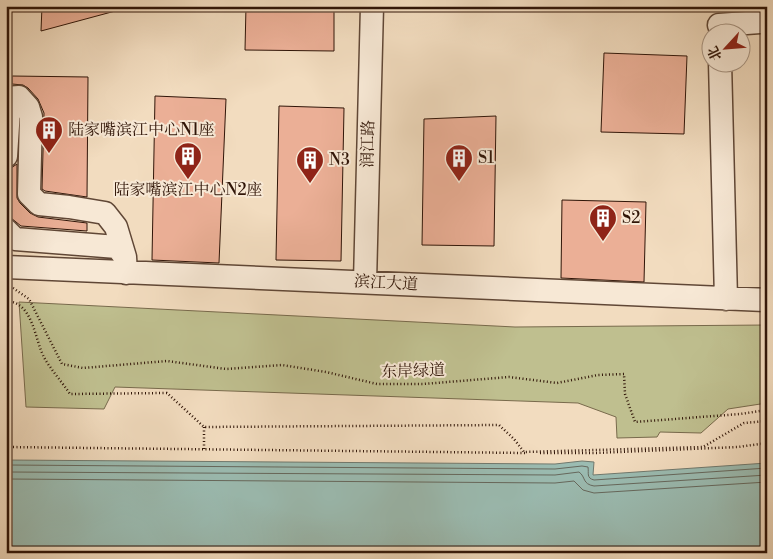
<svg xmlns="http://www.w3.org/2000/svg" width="773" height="559" viewBox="0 0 773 559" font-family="'Libre Bodoni','Noto Serif SC',serif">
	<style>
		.green { fill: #bfbf8f; stroke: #786a4c }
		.water { fill: #9bbcb2; stroke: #70796e }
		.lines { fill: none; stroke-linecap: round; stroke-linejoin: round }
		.shore { stroke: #66685d; stroke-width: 1 }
		.building { fill: #ebaf96; stroke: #301508 }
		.minor-casing { stroke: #604736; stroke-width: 25 }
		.path { stroke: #301508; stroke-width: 2.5; stroke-dasharray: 1 2.5; stroke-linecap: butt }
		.minor { stroke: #f7e8d5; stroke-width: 22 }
		.labels { text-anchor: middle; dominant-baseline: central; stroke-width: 4; stroke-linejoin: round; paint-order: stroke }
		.poi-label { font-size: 16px; fill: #301508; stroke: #f7e8d5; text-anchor: start }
		.street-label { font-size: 16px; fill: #301508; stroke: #f7e8d5 }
	</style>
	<rect width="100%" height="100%" fill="#f2dcbf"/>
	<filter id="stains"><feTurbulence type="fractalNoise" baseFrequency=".004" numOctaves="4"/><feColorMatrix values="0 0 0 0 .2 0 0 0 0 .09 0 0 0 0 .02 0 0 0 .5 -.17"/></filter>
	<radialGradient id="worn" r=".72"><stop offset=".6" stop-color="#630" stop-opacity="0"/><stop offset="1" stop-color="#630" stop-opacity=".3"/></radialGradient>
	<path class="green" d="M19,302L515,327L767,325V403L728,409L701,433L660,432L657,437L617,438L616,417L578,403L115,387L104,409L26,407Z"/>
	<path class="water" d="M6,460L555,464L582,461L594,462L593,475L767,463V553H6Z"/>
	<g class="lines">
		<path class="shore" d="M6,465L555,469L582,466L588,467C589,473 586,478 594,480L767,468
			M6,472L555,475L579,472C586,477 582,484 594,486L767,475
			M6,479L555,483L574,481L583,490L594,493L767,482"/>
	</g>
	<path class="building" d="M42,6H118L119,10L41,31Z
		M246,6H334V51L245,50Z
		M604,53L687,56L684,134L601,132Z
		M12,76L88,77L87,197L45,191L42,189L44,113L38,99L28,88L23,85L12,84Z
		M155,96L226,99L219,263L152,260Z
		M279,106L344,108L341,261L276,260Z
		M496,116L494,246L422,245L424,119Z
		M17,164V198L20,203L30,213L38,217L87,223V231L21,226L11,218V168Z
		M562,200L646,202L644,282L561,278Z"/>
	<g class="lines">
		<g class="minor-casing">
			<path id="minor" d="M719,25L760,22L767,21
				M720,62L726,299
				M6,98L19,97L28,107L31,117L29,194L39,204L69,207L105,213L116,227L125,257L126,273
				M6,102L8,104L9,110L6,156
				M6,230L15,239L117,247L125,257
				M6,267L767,300
				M365,282L372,6"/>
		</g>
		<path class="path" d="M6,288H13L29,299L62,364L83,368L167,361L226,369L282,365L326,372L377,384H423L509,377L557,383L598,375L624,374L625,394L635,422L740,414L767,410
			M6,301C34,302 34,340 45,359C52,371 62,382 70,394L167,393L204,427L499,425L514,439L524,452L703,447L744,423L767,421
			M204,427V449
			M6,447L525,453
			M540,453H595L738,447L767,443"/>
		<use href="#minor" class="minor"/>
	</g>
	<defs>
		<g id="building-pin" transform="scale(1.4375)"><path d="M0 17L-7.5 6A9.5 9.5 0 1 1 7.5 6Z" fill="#8f2418" stroke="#f7e8d5"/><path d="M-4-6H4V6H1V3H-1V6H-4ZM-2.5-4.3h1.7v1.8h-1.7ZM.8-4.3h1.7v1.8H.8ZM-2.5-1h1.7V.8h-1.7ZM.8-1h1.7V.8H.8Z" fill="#fff"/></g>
	</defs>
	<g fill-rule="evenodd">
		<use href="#building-pin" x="49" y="130"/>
		<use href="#building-pin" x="188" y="156"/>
		<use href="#building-pin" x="459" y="158"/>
		<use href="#building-pin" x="310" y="160"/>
		<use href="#building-pin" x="603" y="218"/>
	</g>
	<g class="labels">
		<g class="poi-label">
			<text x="68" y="130">陆家嘴滨江中心N1座</text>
			<text x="478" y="158">S1</text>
			<text x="329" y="160">N3</text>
			<text x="188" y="190" text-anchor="middle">陆家嘴滨江中心N2座</text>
			<text x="622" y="218">S2</text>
		</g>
		<g class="street-label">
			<text transform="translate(368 144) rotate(-89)">润江路</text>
			<text transform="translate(386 283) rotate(3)">滨江大道</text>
			<text transform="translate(413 371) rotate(-2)">东岸绿道</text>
		</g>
	</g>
	<rect width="773" height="559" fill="none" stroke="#f2dcbf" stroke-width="25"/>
	<rect x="8" y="8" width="758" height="544" fill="none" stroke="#301508" stroke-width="2.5"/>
	<rect x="12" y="12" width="748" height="534" fill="none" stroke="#301508"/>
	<g transform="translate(726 48) rotate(244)"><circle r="24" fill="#f7e8d5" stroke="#a79483"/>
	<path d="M0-4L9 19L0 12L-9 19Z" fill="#8f2418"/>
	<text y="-8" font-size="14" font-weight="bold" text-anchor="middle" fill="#301508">北</text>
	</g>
	<rect width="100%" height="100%" filter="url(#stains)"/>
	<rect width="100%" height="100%" fill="url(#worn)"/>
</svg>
